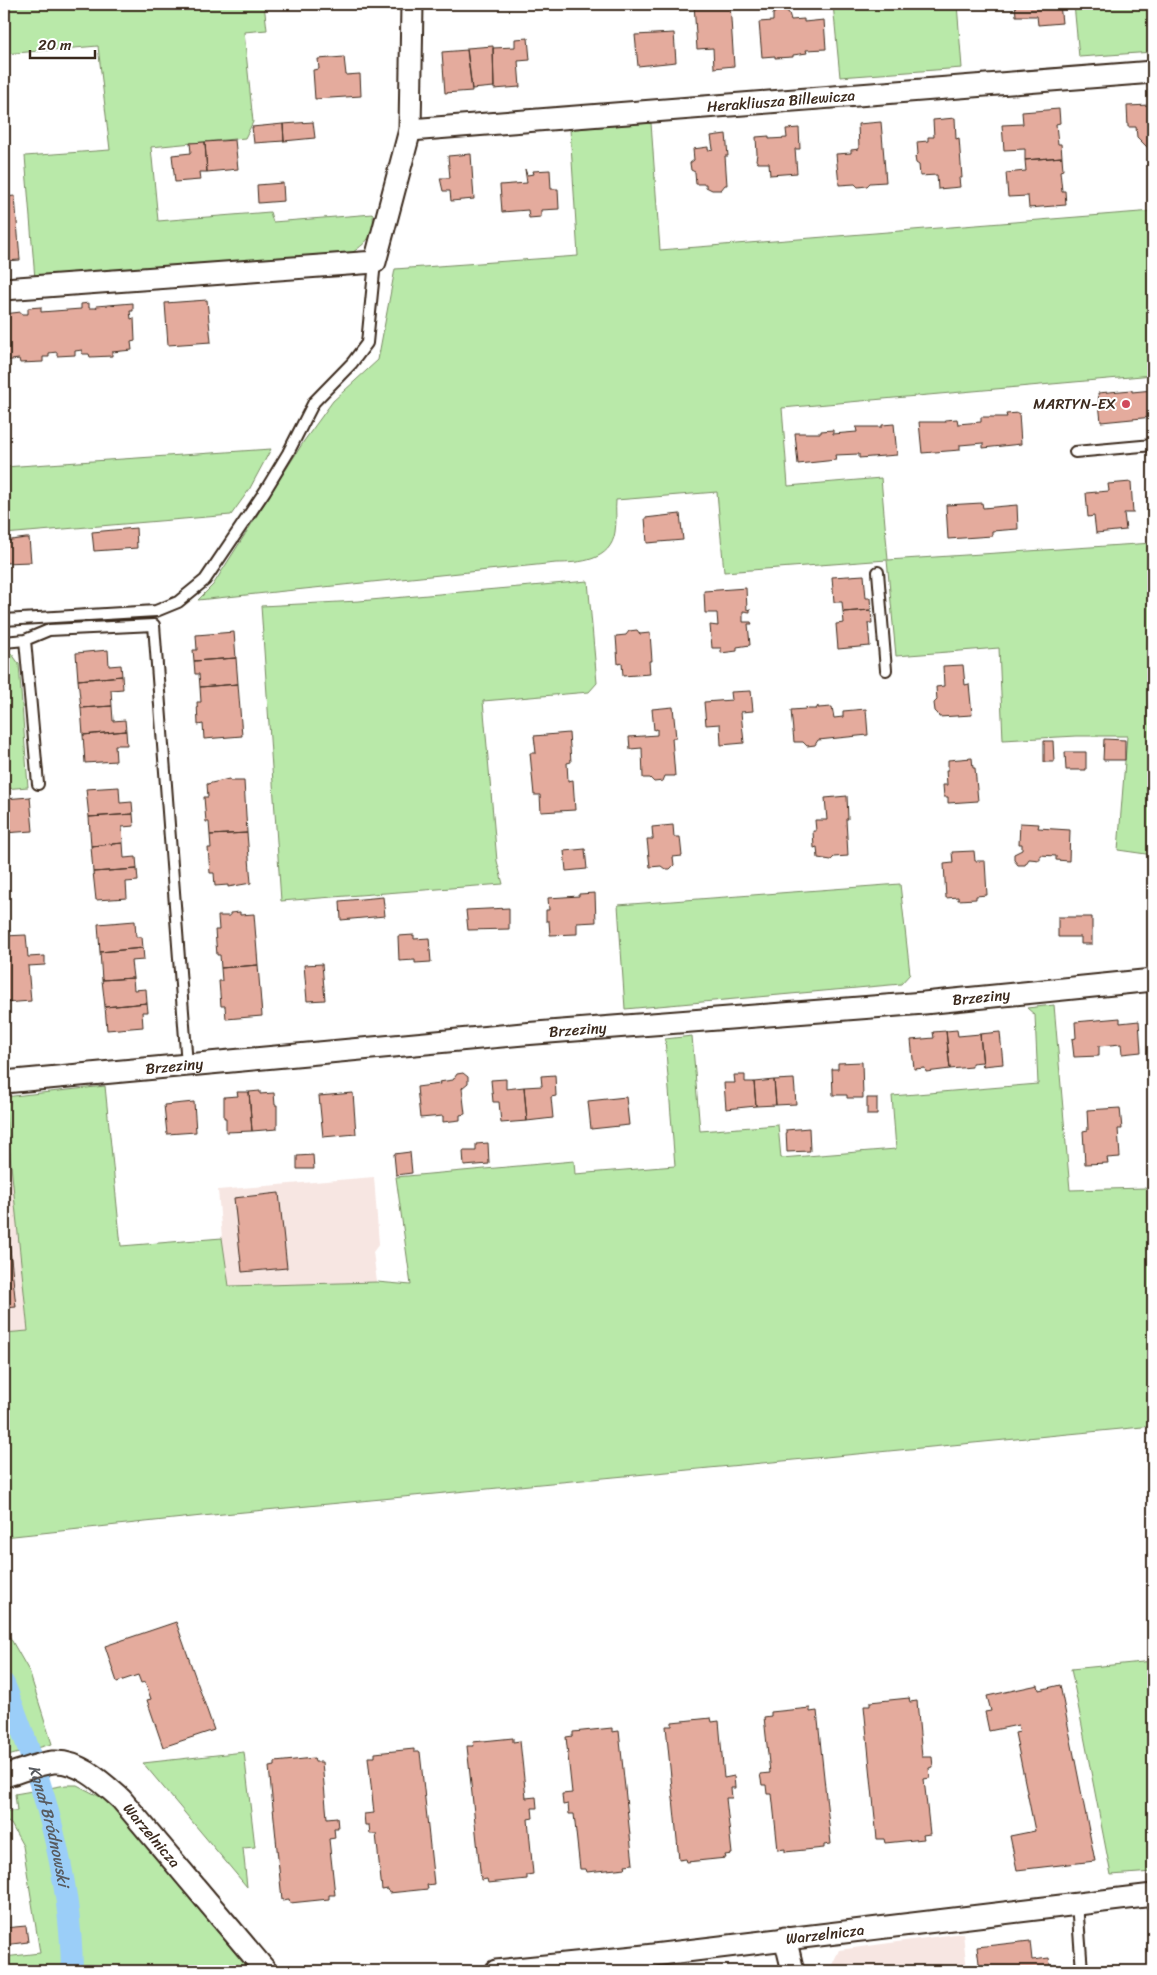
<svg xmlns="http://www.w3.org/2000/svg" width="1157" height="1975" viewBox="0 0 1157 1975" font-family="Sriracha,sans-serif">
	<style>
		.built { fill: #f7e6e2 }
		.green { fill: #b9e9a9; stroke: #7a8a64 }
		.lines { fill: none; stroke-linecap: round; stroke-linejoin: round }
		.canal { stroke: #9bcef8; stroke-width: 22 }
		.building { fill: #e4ab9d; stroke: #3b2a1e }
		.service-casing { stroke: #3b2a1e; stroke-width: 14 }
		.minor-casing { stroke: #3b2a1e; stroke-width: 25 }
		.service { stroke: #fff; stroke-width: 10 }
		.minor { stroke: #fff; stroke-width: 21 }
		.poi-dot { fill: #d1495b; stroke: #fff; stroke-width: 2 }
		.labels { text-anchor: middle; dominant-baseline: central; stroke-width: 4; stroke-linejoin: round; paint-order: stroke }
		.street-label { font-size: 15px; fill: #3b2a1e; stroke: #fff }
		.poi-label { font-size: 15px; fill: #3b2a1e; stroke: #fff; text-anchor: end }
		.water-label { font-size: 16px; font-style: italic; fill: #585b5f; stroke: #fff }
	</style>
	<rect width="100%" height="100%" fill="#fff"/>
	<filter id="ink" filterUnits="userSpaceOnUse"><feTurbulence type="fractalNoise" baseFrequency=".02" numOctaves="2"/><feDisplacementMap in="SourceGraphic" scale="10" xChannelSelector="R" yChannelSelector="G"/><feConvolveMatrix kernelMatrix="1 2 1 2 8 2 1 2 1" color-interpolation-filters="sRGB"/></filter>
	<g filter="url(#ink)">
		<path class="built" d="M4,1097L28,1331L4,1333Z
			M374,1177L379,1244L373,1252L377,1282L229,1286L222,1238L218,1190Z
			M963,1933L967,1971H833L831,1967L839,1950Z"/>
		<path class="green" d="M4,4H264L267,30L244,32L253,122L245,138L151,147L158,221L270,212L273,222L373,214C375,237 367,242 349,255L35,279L25,156L110,150L98,46L4,54Z
			M833,4H957L962,68L840,77Z
			M1074,4H1153V52L1079,57Z
			M651,123L660,250L1153,211V375L782,408L788,486L881,478L888,560L1153,543V855L1118,850L1127,736H1077L1003,740L999,648L896,656L887,560L724,572L717,492L616,500C615,510 617,521 615,532C611,561 580,563 556,563L198,600L213,585L304,441L333,401L378,360L395,269L578,256L570,129Z
			M271,449L249,490L231,515L4,534V467Z
			M588,581L597,683L589,692L483,701L497,861L503,884L281,901L261,606L359,601Z
			M4,652L12,654L19,664L28,787L4,789Z
			M900,884L910,974L901,984L625,1009L618,905Z
			M1054,1005L1070,1190L1145,1188L1153,1192V1426L202,1516L4,1537V1333L28,1331L4,1097L105,1086L121,1246L222,1238L229,1286L377,1282L411,1285L396,1177L574,1161L575,1174L675,1166L665,1039L692,1036L700,1131L778,1125L781,1158L896,1149L892,1096L1038,1084L1035,1015L1027,1008Z
			M4,1627L29,1671L52,1744L4,1757Z
			M1153,1661V1872L1111,1875L1071,1669Z
			M244,1752L255,1847L243,1848L247,1887L143,1763Z
			M66,1785H77L108,1801L250,1971H4V1957L40,1953L23,1846L11,1824L4,1820V1811H17L15,1794Z"/>
		<g class="lines">
			<path class="canal" id="s1" d="M4,1684C41,1775 71,1872 72,1971"/>
		</g>
		<path class="building" d="M327,4H346V6L328,8Z
			M694,4H730L734,66L714,68L713,48L697,49Z
			M1015,4H1060L1062,23L1038,25L1037,16H1016Z
			M780,9L785,10L789,13L791,20L804,19V22L824,20L826,49L806,50L807,53L793,55V57L775,58V56L762,57L759,22L773,21V14Z
			M674,33L676,62L638,66L635,35Z
			M528,38L530,60L518,61L520,87L494,89L493,48L515,47V39Z
			M493,46L494,87L472,89L467,48Z
			M467,50L472,91L445,93L442,52Z
			M344,57L346,75L360,74L361,96L315,99L313,70L319,69L318,59Z
			M1150,105V113L1153,112V149L1150,150L1137,137L1136,127H1128L1127,106Z
			M1059,109L1060,123L1056,124L1058,144H1061L1062,157L1025,160V149L1004,150L1002,125L1023,124L1022,112Z
			M955,118L956,139L959,138L962,178H959L960,187L938,189L937,175L920,176L919,165L916,163L915,157L918,154L917,142L928,141V137H934L933,120Z
			M313,122L315,138L284,141L283,124Z
			M881,122L886,182L870,183L867,186L858,187L855,184L839,185L836,154L851,153V150L859,149L858,124Z
			M283,124L284,141L254,143L252,127Z
			M799,128L800,149H795L797,173L770,175L769,163H758L756,160L757,154L756,137L769,136V139L787,138L786,129Z
			M726,134L728,156H725L727,185H725L721,190H712L706,187V184H696L695,172L691,170L690,163L694,160L693,149L708,147V150L713,149L711,136Z
			M235,140L238,169L207,172L205,142Z
			M205,142L207,172H199L200,180L175,182L172,155L191,153L190,143Z
			M471,154L474,199L451,201L450,191H443L440,178H450L448,156Z
			M1062,157L1063,170L1060,171L1062,191H1065L1066,205L1029,208L1028,196L1008,197L1006,173L1026,171L1025,160Z
			M525,169L527,175L534,174L533,171L550,170L551,189H558L559,209L541,210V217L529,218L528,210L502,212L500,185L527,183Z
			M283,183L284,201L258,203L257,185Z
			M15,196L20,260L4,261V197Z
			M207,300L211,342L168,345L165,303Z
			M89,303V308H97L96,306L133,303V311H130L131,319L134,318L135,341L131,342L132,350L112,352V356L90,357L89,354H82V350L75,351V355L57,356V352L49,353V357H43V362L20,363L19,359L4,361V314L21,312V314H28V308L41,307V312L81,309V304Z
			M1132,390V392L1153,390V417L1101,422L1098,393Z
			M1019,413L1021,444L983,448V443L960,445V450L922,453L919,422H946L945,420L957,419L958,424L981,422V417H1007L1006,414Z
			M894,424L897,455L859,458V454L835,455L836,460L798,464L795,433H821V431L833,430V434L857,432L856,427H882V425Z
			M1131,482L1133,513H1124L1126,530L1096,533L1094,516L1088,517L1086,493L1109,491L1108,484Z
			M982,503L983,508L1017,505L1018,529L992,531V536L948,539L946,505Z
			M680,514L683,540L647,543L645,518Z
			M136,528L137,548L94,551L92,532Z
			M26,538H29L31,562L4,563V541Z
			M864,575L866,598H870L871,610L843,612L842,602H834L832,577Z
			M746,588L747,610L750,609V612L743,611V622H751L752,624H748L750,645L737,647V651L721,653V648H712L710,625L718,626L717,613H705L704,591Z
			M871,610L872,623H868L870,646L838,649L836,624L844,623L843,612Z
			M637,630L640,634L650,633L652,661H649L650,674L623,676L622,663L618,664L616,636L626,635L629,631Z
			M234,632L236,658L194,661L193,650H197L196,635Z
			M108,650L109,666L121,665L122,676L78,680L76,653Z
			M236,658L238,684L200,687L199,674H195L194,661Z
			M963,665L965,685L969,684L972,715L939,717L938,714L935,711L934,703L937,700L936,687L944,686L943,666Z
			M122,676L123,689L111,690L112,706L81,708L78,680Z
			M238,684L242,736L204,739L203,724L198,725L197,702H201L200,687Z
			M751,691L753,711L741,712L744,743L721,745L720,724L706,725L704,702L732,700L731,692Z
			M112,706L113,721L125,720L126,731L83,735L81,708Z
			M818,706V708L832,707L834,718L843,717V711L866,709L868,735L818,740L815,745L807,746L803,742H794L791,710L806,709V707L808,709H816Z
			M673,707L676,738H672L675,776H665L663,781L654,782L650,778H643L642,748L630,749L629,737L657,735V729L654,730L652,709Z
			M126,731L127,745H115L116,761L85,763L83,735Z
			M569,733L571,762L567,763L568,781L573,780L575,810L541,812L540,795H534L530,753H536L534,736Z
			M1104,739L1125,740V760H1103Z
			M1044,741H1053L1054,762H1044Z
			M1065,752H1086V770H1066Z
			M972,758L973,768H975L978,801L948,803V797H944L943,785H947L946,770H948V760Z
			M229,779L230,781H244L247,833L210,835L209,822H206L204,797H208L207,784Z
			M119,787L120,803L132,802L133,814L89,817L86,789Z
			M847,796L848,819H846L848,856L834,857L831,860L818,858L817,847L814,848L813,831H816L815,820H827L825,798Z
			M30,797L33,831L4,833V799Z
			M133,814L134,826L122,827L123,843L91,846L89,817Z
			M1020,823L1039,824L1038,828L1070,830L1069,861L1056,860V856L1040,855V860L1029,859L1025,865H1018L1014,860V854L1022,850V844H1019Z
			M673,825L674,837H680L682,856L673,857L674,865L670,869H665L661,866L650,867L647,839H653L652,827Z
			M247,833L251,883L228,887V885L215,886L214,873H210L208,848H211L210,835Z
			M123,843L124,858L136,857L137,869L93,872L91,846Z
			M585,849L587,869L566,871L564,851Z
			M974,851L975,861H985L987,895L976,896V899L958,900V897L946,898L944,864L953,863L952,852Z
			M137,869L138,881L126,882L127,898L96,900L93,872Z
			M1150,880H1153V896H1149Z
			M595,893L596,922L577,923V934L550,935L549,921H546V910H549L548,898L579,896V894Z
			M383,897L385,916L341,920L340,901Z
			M1151,907H1153V929H1150Z
			M509,908V929L468,930L466,910Z
			M240,912V915L254,914L258,965L221,968L220,955H217L215,930H219L218,916H230V913Z
			M1058,917H1092V944H1081V937H1058Z
			M135,921L136,937H142L143,948L100,952L98,924Z
			M26,935L28,957L45,956V965L28,966L31,1001L4,1003V936Z
			M414,935V939L429,938L431,962L415,963V960L399,961L398,936Z
			M143,948L144,960L131,961L133,978L102,980L100,952Z
			M322,964L325,1000L307,1001L304,965Z
			M258,965L262,1016L226,1019L225,1006H221L219,981H222L221,968Z
			M133,978L134,990L146,989L147,1003L105,1007L102,980Z
			M147,1003L148,1012H142L143,1027L107,1030L105,1007Z
			M1120,1018V1023L1139,1021L1141,1052L1122,1054L1121,1044L1099,1046V1056L1074,1057L1072,1039L1076,1038L1075,1022Z
			M957,1030L958,1036L980,1034L983,1066L982,1062L972,1063V1067L950,1069L946,1031Z
			M946,1031L950,1069L926,1072L925,1068L914,1069L911,1040L934,1038L933,1032Z
			M1000,1032L1003,1064L983,1066L980,1034Z
			M862,1062L863,1098H847V1095H833L832,1069H838V1063Z
			M463,1073L468,1077V1083L462,1088L465,1114L460,1115V1120L443,1122V1116L420,1118L417,1087L440,1084L439,1082L453,1080L457,1074Z
			M555,1075L556,1096L551,1097L553,1118L527,1121L524,1087L542,1086L541,1076Z
			M734,1075H745V1082H754L756,1106L726,1109L724,1083H735Z
			M506,1079V1089L524,1087L527,1121L501,1123L499,1102H493L491,1080Z
			M794,1079L796,1104L776,1105L774,1080Z
			M774,1080L776,1105L756,1106L754,1082Z
			M260,1091V1094L274,1093L275,1105H277V1129L252,1131L249,1092Z
			M237,1092H249L252,1131L226,1132V1118H224V1097L238,1096Z
			M353,1093L356,1134L323,1137L319,1096Z
			M626,1097L629,1125L591,1129L588,1101Z
			M867,1098H877V1115H867Z
			M194,1102L196,1132L167,1134L164,1105Z
			M1120,1108L1122,1129H1118L1120,1157L1107,1158L1108,1163L1085,1164L1083,1131L1088,1130L1087,1110Z
			M809,1128L810,1151L787,1152L786,1130Z
			M488,1143L489,1164L464,1166L463,1151H476V1144Z
			M410,1152L412,1173L396,1175L394,1154Z
			M313,1155L314,1169H297V1156Z
			M4,1190L16,1307L4,1308Z
			M279,1193L287,1268L242,1272L234,1198Z
			M176,1622L214,1730L163,1747L147,1700L151,1699L145,1682L141,1683L138,1675L117,1682L105,1646Z
			M1038,1685L1039,1690L1060,1685L1095,1861L1017,1870L1010,1836L1035,1831L1015,1733L1020,1732L1018,1725L989,1731L985,1712L991,1711L987,1696Z
			M909,1698L910,1702L917,1701L922,1757H932L933,1767L929,1768L930,1778L924,1779L930,1834L923,1835L924,1839L885,1843L884,1839H877L864,1706H870V1702Z
			M810,1708V1712L817,1711L831,1844L824,1845V1848L785,1852V1849L778,1850L772,1794H767L766,1785H762L760,1774L770,1773L764,1717L771,1716V1712Z
			M711,1718L712,1722L719,1721L724,1778L734,1776L735,1788H731L732,1798H726L732,1854L725,1855L726,1858L687,1862L686,1859L679,1860L666,1726H672V1722Z
			M612,1728V1732L619,1731L633,1864L625,1865L626,1868L587,1872L586,1869H580L574,1814H569L568,1804L563,1805L562,1794L572,1793L566,1737L573,1736V1732Z
			M513,1738V1742L520,1741L526,1798L536,1797L537,1808H532L533,1818L528,1819L533,1874L527,1875V1879L488,1883L487,1879L481,1880L467,1746H474L473,1742Z
			M414,1749V1752H420L434,1884L427,1885L428,1889L389,1893L388,1889L382,1890L376,1834H370L369,1825H365L364,1814L374,1813L368,1757H375V1753Z
			M314,1758L315,1762H322L327,1818L337,1817L338,1828H334L335,1838L329,1839L335,1895H329V1899L290,1903L289,1899L282,1900L269,1767L275,1766V1762Z
			M26,1926L28,1942L4,1945V1928Z
			M1030,1941L1032,1960L1049,1958L1051,1971H980L977,1947Z"/>
		<g class="lines">
			<g class="service-casing">
				<path id="service" d="M1075,452L1153,445
					M878,572L886,670
					M4,620L156,611L178,602L205,580L265,491L288,453L314,402L352,363L367,343L375,262
					M25,640L38,784
					M4,642L25,640L49,630L154,625L187,1065
					M1077,1903L1082,1971"/>
			</g>
			<g class="minor-casing">
				<g id="minor">
					<path id="s2" d="M410,130L1153,72"/>
					<path d="M4,289L375,262L410,130L412,4"/>
					<path id="s3" d="M4,1082L523,1034L924,1003L1153,980"/>
					<path id="s4" d="M4,1776C19,1772 37,1764 53,1762C79,1760 103,1783 121,1799L266,1971"/>
					<path d="M785,1938L793,1971"/>
					<path id="s5" d="M496,1971L645,1956L1153,1895"/>
				</g>
			</g>
			<use href="#service" class="service"/>
			<use href="#minor" class="minor"/>
		</g>
	</g>
	<circle class="poi-dot" cx="1126" cy="404" r="5"/>
	<g class="labels">
		<g class="street-label">
			<text stroke="none"><textPath href="#s2" startOffset="372">Herakliusza Billewicza</textPath></text>
			<text stroke="none"><textPath href="#s3" startOffset="981">Brzeziny</textPath></text>
			<text stroke="none"><textPath href="#s3" startOffset="576">Brzeziny</textPath></text>
			<text stroke="none"><textPath href="#s3" startOffset="171">Brzeziny</textPath></text>
			<text stroke="none"><textPath href="#s4" startOffset="178">Warzelnicza</textPath></text>
			<text stroke="none"><textPath href="#s5" startOffset="331">Warzelnicza</textPath></text>
		</g>
		<g class="poi-label">
			<text x="1116" y="404">MARTYN-EX</text>
		</g>
		<g class="water-label">
			<text stroke="none"><textPath href="#s1" startOffset="149">Kanał Bródnowski</textPath></text>
		</g>
	</g>
	<rect width="1157" height="1975" fill="none" stroke="#fff" stroke-width="20"/>
	<rect x="10" y="10" width="1137" height="1955" fill="none" stroke="#3b2a1e" stroke-width="2" filter="url(#ink)"/>
	<path d="M30 50v8h65v-8" fill="none" stroke="#3b2a1e" stroke-width="2.5"/>
	<text x="38" y="50" font-size="15" fill="#3b2a1e" stroke="#ffffff" stroke-width="4" paint-order="stroke">20 m</text>
</svg>
